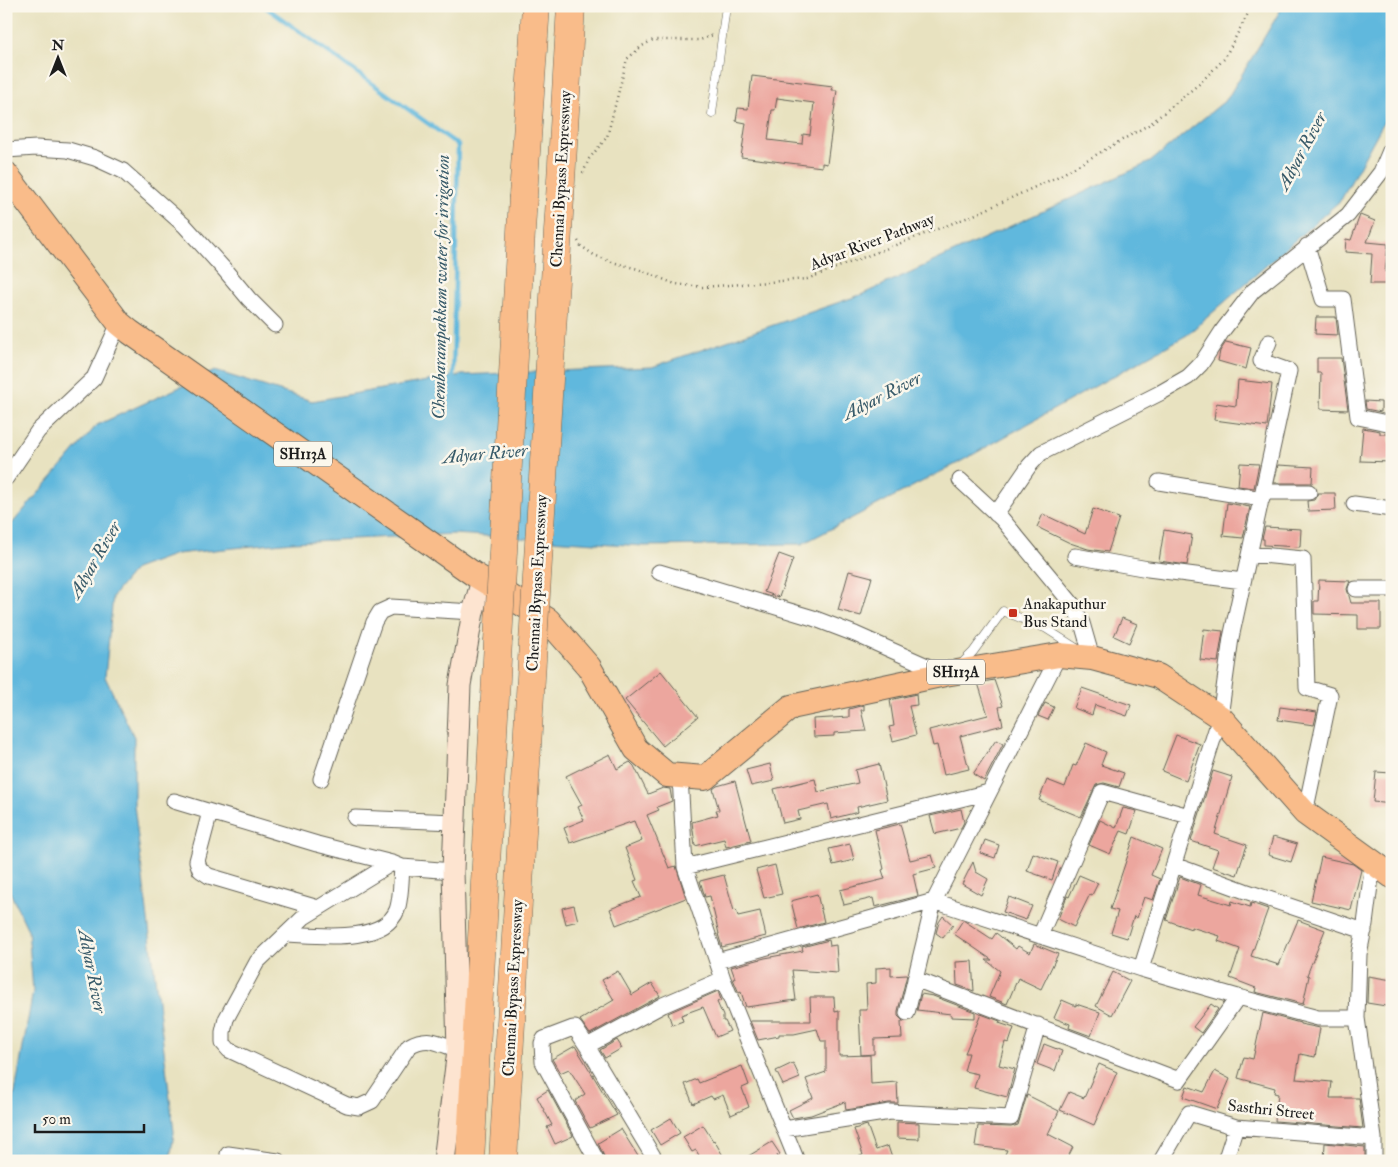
<svg xmlns="http://www.w3.org/2000/svg" width="1398" height="1167" viewBox="0 0 1398 1167" font-family="'IM FELL Double Pica',serif">
	<style>
		.water { fill: #60b8dd; stroke: #3e6a7c }
		.lines { fill: none; stroke-linecap: round; stroke-linejoin: round }
		.stream { stroke: #60b8dd; stroke-width: 4.5 }
		.building { fill: #eca69e; fill-rule: evenodd }
		.lane-casing { stroke: #636155; stroke-width: 9 }
		.street-casing { stroke: #636155; stroke-width: 17 }
		.secondary-casing { stroke: #636155; stroke-width: 23 }
		.primary-casing { stroke: #636155; stroke-width: 26 }
		.highway-casing { stroke: #636155; stroke-width: 29 }
		.path { stroke: #636155; stroke-width: 2.5; stroke-dasharray: 1 4; stroke-linecap: butt }
		.lane { stroke: #fff; stroke-width: 8 }
		.street { stroke: #fff; stroke-width: 15 }
		.secondary { stroke: #fde4d0; stroke-width: 21 }
		.primary { stroke: #f9bc8a; stroke-width: 24 }
		.highway { stroke: #f9bc8a; stroke-width: 28 }
		.highway-bridge-casing { stroke: #636155; stroke-width: 29; stroke-linecap: butt }
		.highway-bridge { stroke: #f9bc8a; stroke-width: 28 }
		.poi-dot { fill: #c8321e; stroke: #fbf7ec; stroke-width: 2 }
		.labels { text-anchor: middle; dominant-baseline: central; stroke-width: 5; stroke-linejoin: round; paint-order: stroke }
		.shield { fill: #fbf7ec; stroke: #5f5e5a; stroke-width: 1 }
		.shield-label { font-size: 15px; font-weight: bold; fill: #1c1c1c }
		.street-label { font-size: 16px; fill: #1c1c1c; stroke: #fbf7ec }
		.poi-label { font-size: 16px; fill: #1c1c1c; stroke: #fbf7ec; text-anchor: start }
		.water-label { font-size: 18px; font-style: italic; fill: #375a69; stroke: #fbf7ec }
	</style>
	<rect width="100%" height="100%" fill="#fbf7ec"/>
	<filter id="ink" filterUnits="userSpaceOnUse"><feTurbulence type="fractalNoise" baseFrequency=".02" numOctaves="2"/><feDisplacementMap in="SourceGraphic" scale="10" xChannelSelector="R" yChannelSelector="G"/><feConvolveMatrix kernelMatrix="1 2 1 2 8 2 1 2 1" color-interpolation-filters="sRGB"/></filter>
	<filter id="wash" filterUnits="userSpaceOnUse"><feTurbulence type="fractalNoise" baseFrequency=".0096" numOctaves="4" result="noise"/><feDisplacementMap in="SourceGraphic" scale="20" xChannelSelector="R" yChannelSelector="G"/><feGaussianBlur stdDeviation="1.12" result="paint"/><feColorMatrix in="noise" values="0 0 0 0 0 0 0 0 0 0 0 0 0 0 0 0 0 1.4 0 .05"/><feComposite in="paint" operator="in"/></filter>
	<g filter="url(#wash)">
		<rect width="100%" height="100%" fill="#e8e2c0"/>
		<path class="water" d="M1283,6H1392V107L1341,200L1187,335L956,464L802,544L644,546L454,534L292,542L176,554L135,569L113,596L105,677L134,737V805L174,1132L170,1161H6V1143L33,991L28,930L6,884V543L10,526L97,425L215,371L312,401L462,375L652,367L863,294L1150,162L1227,99Z"/>
		<g class="lines">
			<path class="stream" d="M264,6L458,145L453,380"/>
		</g>
		<g id="blocks">
			<path class="building" d="M752,76L833,86L832,90H837L827,164L822,163V167L741,157L746,123L736,121L738,108L748,109ZM777,98L814,103L810,135L803,134L802,144L768,140L772,110H775Z
				M1360,215L1375,221L1367,242L1388,244L1385,272H1387L1386,284H1370L1372,254L1345,252L1346,239L1351,240Z
				M1316,317H1336L1338,335L1315,334Z
				M1226,342L1251,348L1246,369L1218,361L1220,351Z
				M1317,358H1341L1348,410L1320,409L1321,373H1317Z
				M1238,380L1272,384L1267,427L1214,420L1216,403L1236,406Z
				M1365,401L1381,402V412L1366,409Z
				M1363,428L1380,431V434H1390L1389,443H1392V462L1360,461Z
				M1240,463L1259,464L1254,488L1238,486Z
				M1278,465L1313,467L1312,483H1274Z
				M1318,493H1335L1336,510L1308,511L1307,501L1314,500Z
				M1227,503L1250,507L1243,538L1223,536Z
				M1093,509L1119,518L1108,552L1088,549L1070,543L1037,527L1043,514L1085,534Z
				M1265,527L1301,529L1300,547L1264,545V539H1262Z
				M1164,530L1192,535L1187,565L1159,561Z
				M779,554L793,559L779,597L764,592Z
				M849,571L872,577L861,616L838,610Z
				M1319,580L1350,581L1347,589L1351,603H1381V629H1358V615L1314,614V601H1318Z
				M1122,618L1137,624L1129,643L1114,636Z
				M1204,629L1223,631L1218,662L1200,660Z
				M661,671L698,717L663,746L625,700Z
				M994,680L1003,706L999,707L1003,725L960,736L969,769L944,775L937,745L933,746L929,730L988,715L978,683Z
				M1082,688L1131,705L1127,716L1095,705L1092,715L1074,708Z
				M916,694L917,705L909,706L916,735L893,741L889,727L894,726L890,700Z
				M1045,703L1054,707L1048,720L1038,716Z
				M864,705V710H861L866,731L834,733V736L814,737L813,719L849,717V709Z
				M1280,707L1317,712L1314,725L1278,720Z
				M1176,735L1200,744L1186,781L1162,771Z
				M996,740L1003,744L984,781L973,774Z
				M1086,743L1106,752L1101,765L1124,773L1119,787L1104,783L1096,785L1081,817L1039,800L1047,780L1065,787L1073,765L1076,766Z
				M610,754L617,769L630,762L634,766L648,794L663,788L670,789L672,801L657,807L659,810L647,815L669,868L676,866L686,898L616,925L610,909L641,897L634,881L637,880L625,848L642,841L634,821L570,843L564,828L584,820L578,807L582,805L566,776Z
				M770,764L774,781L751,786L746,770Z
				M879,764L887,800L857,807L858,812L831,819L828,804L798,811L800,819L783,823L774,789L815,779L818,792L858,783L855,770Z
				M1213,771L1232,777L1215,834L1247,845L1237,875L1212,867L1218,850L1191,841Z
				M1376,772L1392,773V804L1373,802Z
				M735,781L751,841L726,847L724,839L695,846L692,822L718,815L716,810H719L713,789L717,786Z
				M1123,808L1137,811L1129,834L1121,831L1110,854L1089,845L1100,820L1116,828Z
				M961,809L964,822L961,828L935,834L930,816Z
				M900,824L910,860L932,855L936,868L913,874L918,896L875,907L873,898L844,905L840,890L885,879L882,870L884,869L875,830Z
				M1134,837L1162,849L1151,875L1160,879L1153,900L1144,897L1137,918L1134,916L1127,938L1111,933L1118,911L1110,909Z
				M1273,837L1297,844L1291,862L1268,855Z
				M985,840L999,845L995,858L980,853Z
				M850,844L854,860L833,865L829,849Z
				M1033,853L1058,862L1052,880L1027,871Z
				M1321,857L1353,864L1361,870L1351,910L1311,901Z
				M973,862L976,872L988,879L981,895L962,884Z
				M775,865L782,894L764,898L756,870Z
				M724,875L734,911L736,910L738,916L760,911L766,936L722,947L718,934H719L710,896L705,897L700,881Z
				M1079,875L1098,883L1092,895L1090,894L1074,927L1058,919L1067,896L1069,897Z
				M1180,877L1201,885L1198,895L1231,905L1232,901L1250,907L1251,903L1268,909L1251,956L1279,965L1298,920L1325,930L1307,975L1309,976L1303,1004L1255,992L1256,988L1230,978L1240,949L1218,941L1220,936L1191,927V929L1166,920Z
				M817,894L824,922L798,929L791,901Z
				M1009,897L1032,906L1026,920L1003,912Z
				M574,905L578,921L566,924L562,908Z
				M943,916L953,925L943,938L936,933L939,922Z
				M963,920L992,939L996,933L1016,949L1018,946L1030,953L1034,944L1058,954L1041,989L1018,978L1007,1004L989,997L1000,971L986,960H992L954,934Z
				M829,940L830,946L836,945L838,973L792,970L796,1000L746,1007L741,992L739,993L733,979L735,978L731,967L765,958L803,951L802,947Z
				M972,961L974,991L957,985L956,962Z
				M891,967V976L907,975L898,1011V1016L904,1022H901L902,1038L874,1039V1054L861,1055L859,1010H867L866,984L876,983V968Z
				M618,971L632,995L652,983L660,996L590,1034L580,1020L614,1000L602,980Z
				M1113,972L1130,981L1112,1015L1096,1006Z
				M1368,976L1392,980V1007L1367,1003Z
				M718,991L721,1000L717,1002L723,1016V1021H725L730,1031L716,1037L703,1007L681,1015L683,1021L672,1025L668,1013Z
				M921,994L933,996L975,1012V1018L951,1017V1014L917,1010Z
				M810,997H834L835,1012L839,1011V1056L870,1055L871,1084L897,1082L898,1103H889L846,1110L845,1102L811,1115L793,1118L789,1110L813,1098L806,1079L826,1072V1041H821L817,1029L794,1034H779V1036L758,1040L750,1021H811Z
				M1062,1000L1076,1006V1004L1100,1012L1091,1036L1069,1028L1070,1024L1054,1018Z
				M1211,1004L1218,1009L1201,1033L1193,1027Z
				M1263,1013L1300,1023V1024L1320,1028L1315,1057L1300,1054L1296,1079L1332,1082L1330,1098H1359L1363,1128L1275,1121L1278,1094L1274,1093L1275,1088L1238,1078L1244,1057L1253,1059Z
				M981,1014L1000,1021L999,1023L1014,1028L1009,1043L1005,1042L999,1065L1015,1069L1007,1097L974,1088L978,1074L964,1071L969,1053H965Z
				M617,1040L622,1048L605,1058L600,1050Z
				M1044,1044L1062,1051L1055,1071L1037,1064Z
				M575,1046L617,1115L590,1128L575,1101L585,1094L569,1069L560,1073L552,1059Z
				M793,1063L800,1078L783,1085L776,1071Z
				M1099,1064L1117,1072L1094,1125L1060,1110L1069,1092L1084,1098Z
				M742,1066L749,1085L742,1088L749,1107L731,1115L723,1095L713,1099L711,1096L693,1104L685,1084L697,1079L699,1083Z
				M1215,1071L1230,1079L1217,1109L1183,1097L1187,1086L1204,1092Z
				M548,1090L573,1136L555,1144L547,1127L552,1125L537,1097Z
				M1027,1095L1059,1111L1048,1134L1073,1147L1066,1161H1002L1007,1150L975,1146L978,1126L1011,1127L1018,1125Z
				M671,1118L680,1133L660,1145L651,1130Z
				M897,1122L919,1123V1139L897,1138Z
				M703,1125L713,1141L714,1140L726,1161H702L696,1150L692,1152L683,1137Z
				M867,1125L876,1150L888,1146L893,1161H851V1159L863,1155L854,1129Z
				M621,1129L641,1161H606L598,1143Z
				M772,1142L780,1154L777,1155L780,1161H740Z
				M1325,1143L1365,1147V1161H1324Z"/>
		</g>
	</g>
	<g filter="url(#ink)">
		<use href="#blocks" fill-opacity="0" stroke="#636155" stroke-width="1"/>
		<g class="lines">
			<g class="lane-casing">
				<path id="lane" d="M712,114L726,6
					M960,665L973,652L1003,611L1045,628L1078,649"/>
			</g>
			<g class="street-casing">
				<path id="street" d="M6,150L36,148L68,150L95,158L123,171L185,226L224,269L249,299L275,325
					M1307,246L1323,299H1343L1358,417L1392,424
					M6,478L38,431L94,378L119,323
					M960,480L1002,519L1073,605L1082,623L1092,658
					M1159,482L1262,499
					M1263,492H1309
					M1354,504L1392,509
					M996,514L1029,466L1041,453L1160,393L1188,377L1201,364L1223,330L1253,291L1348,215L1381,172L1392,146
					M1250,554L1303,559L1307,688L1330,695L1305,813
					M1075,556L1148,569L1243,581
					M659,572L813,618L855,634L943,673
					M1356,589H1392
					M680,776L685,867L723,979L797,1161
					M321,779L374,622L380,612L391,607L473,612
					M174,801L317,844L392,863L402,867L453,871
					M210,812L197,861L200,870L209,876L318,908
					M355,818L455,822
					M1373,862L1365,924L1359,954L1357,1018L1374,1138V1161
					M392,863L304,917L257,962L226,1019L223,1032V1043L229,1050L347,1105L359,1107L372,1101L409,1046C429,1035 438,1043 458,1050
					M1174,865L1245,891L1364,931
					M685,867L989,792
					M286,934C316,935 383,945 397,910C401,899 401,879 402,867
					M1040,936L1102,792L1189,816
					M717,961L934,901L1141,969L1238,997L1318,1018H1357
					M1141,969L1220,717L1231,638L1289,371L1261,361L1269,342
					M915,979L1179,1080L1238,997
					M907,1013L934,901L1059,655
					M587,1046L663,1005L723,979
					M784,1129L890,1112L1011,1118L1038,1025
					M228,1154L278,1161
					M597,1161L543,1062L542,1043L544,1039L573,1028H575L587,1046L656,1161
					M1161,1161L1189,1113L1236,1127L1374,1138
					M1225,1161L1236,1127"/>
			</g>
			<g class="secondary-casing">
				<path id="secondary" d="M444,1161L458,1050L453,871L460,685L473,612L482,580"/>
			</g>
			<g class="primary-casing">
				<path id="primary" d="M6,174L119,323L130,332L475,575L548,620L589,667L636,749L667,775L705,778L791,707L945,674L1059,655L1092,658L1158,676L1220,717L1305,813L1392,876"/>
			</g>
			<g class="highway-casing">
				<path id="highway" d="M523,196L536,6
					M560,198L571,6
					M470,1161L498,641
					M503,1161L533,643"/>
			</g>
			<path class="path" d="M583,173L589,159L607,137L627,59L642,46L653,40H700L713,35
				M578,241L581,246L594,255L612,262L638,269L675,284L703,287L807,279L974,215L1059,176L1150,124L1199,84L1224,59L1252,6"/>
			<use href="#lane" class="lane"/>
			<use href="#street" class="street"/>
			<use href="#secondary" class="secondary"/>
			<use href="#primary" class="primary"/>
			<use href="#highway" class="highway"/>
			<g class="highway-bridge-casing">
				<path id="highway-bridge" d="M498,641L523,196
					M533,643L560,198"/>
			</g>
			<use href="#highway-bridge" class="highway-bridge"/>
		</g>
	</g>
	<rect class="poi-dot" x="1008" y="608" width="10" height="10" rx="2.5"/>
	<g class="labels">
		<g class="shield">
			<rect x="274" y="441.5" width="58" height="25" rx="4"/>
			<rect x="927" y="659.5" width="58" height="25" rx="4"/>
		</g>
		<g class="shield-label">
			<text x="303" y="454">SH113A</text>
			<text x="956" y="672">SH113A</text>
		</g>
		<g class="street-label">
			<text transform="translate(561 179) rotate(-87)">Chennai Bypass Expressway</text>
			<text transform="translate(872 242) rotate(-21)">Adyar River Pathway</text>
			<text transform="translate(537 583) rotate(-87)">Chennai Bypass Expressway</text>
			<text transform="translate(513 988) rotate(-87)">Chennai Bypass Expressway</text>
			<text transform="translate(1271 1110) rotate(6)">Sasthri Street</text>
		</g>
		<g class="poi-label">
			<text x="1023" y="604">Anakaputhur<tspan x="1023" dy="18">Bus Stand</tspan></text>
		</g>
		<g class="water-label">
			<text transform="translate(1302 151) rotate(-62)">Adyar River</text>
			<text transform="translate(441 287) rotate(-89)">Chembarampakkam water for irrigation</text>
			<text transform="translate(882 396) rotate(-27)">Adyar River</text>
			<text transform="translate(485 454) rotate(-5)">Adyar River</text>
			<text transform="translate(95 560) rotate(-60)">Adyar River</text>
			<text transform="translate(92 971) rotate(79)">Adyar River</text>
		</g>
	</g>
	<rect width="1398" height="1167" fill="none" stroke="#fbf7ec" stroke-width="25"/>
	<g transform="translate(58 58)" stroke="#fbf7ec" stroke-width="4" paint-order="stroke">
	<path d="M0-4L9 19L0 12L-9 19Z" fill="#1c1c1c"/>
	<text y="-8" font-size="14" font-weight="bold" text-anchor="middle" fill="#1c1c1c">N</text>
	</g>
	<path d="M35 1124v8h109v-8" fill="none" stroke="#1c1c1c" stroke-width="2.5"/>
	<text x="42" y="1124" font-size="15" fill="#1c1c1c" stroke="#fbf7ec" stroke-width="4" paint-order="stroke">50 m</text>
</svg>
